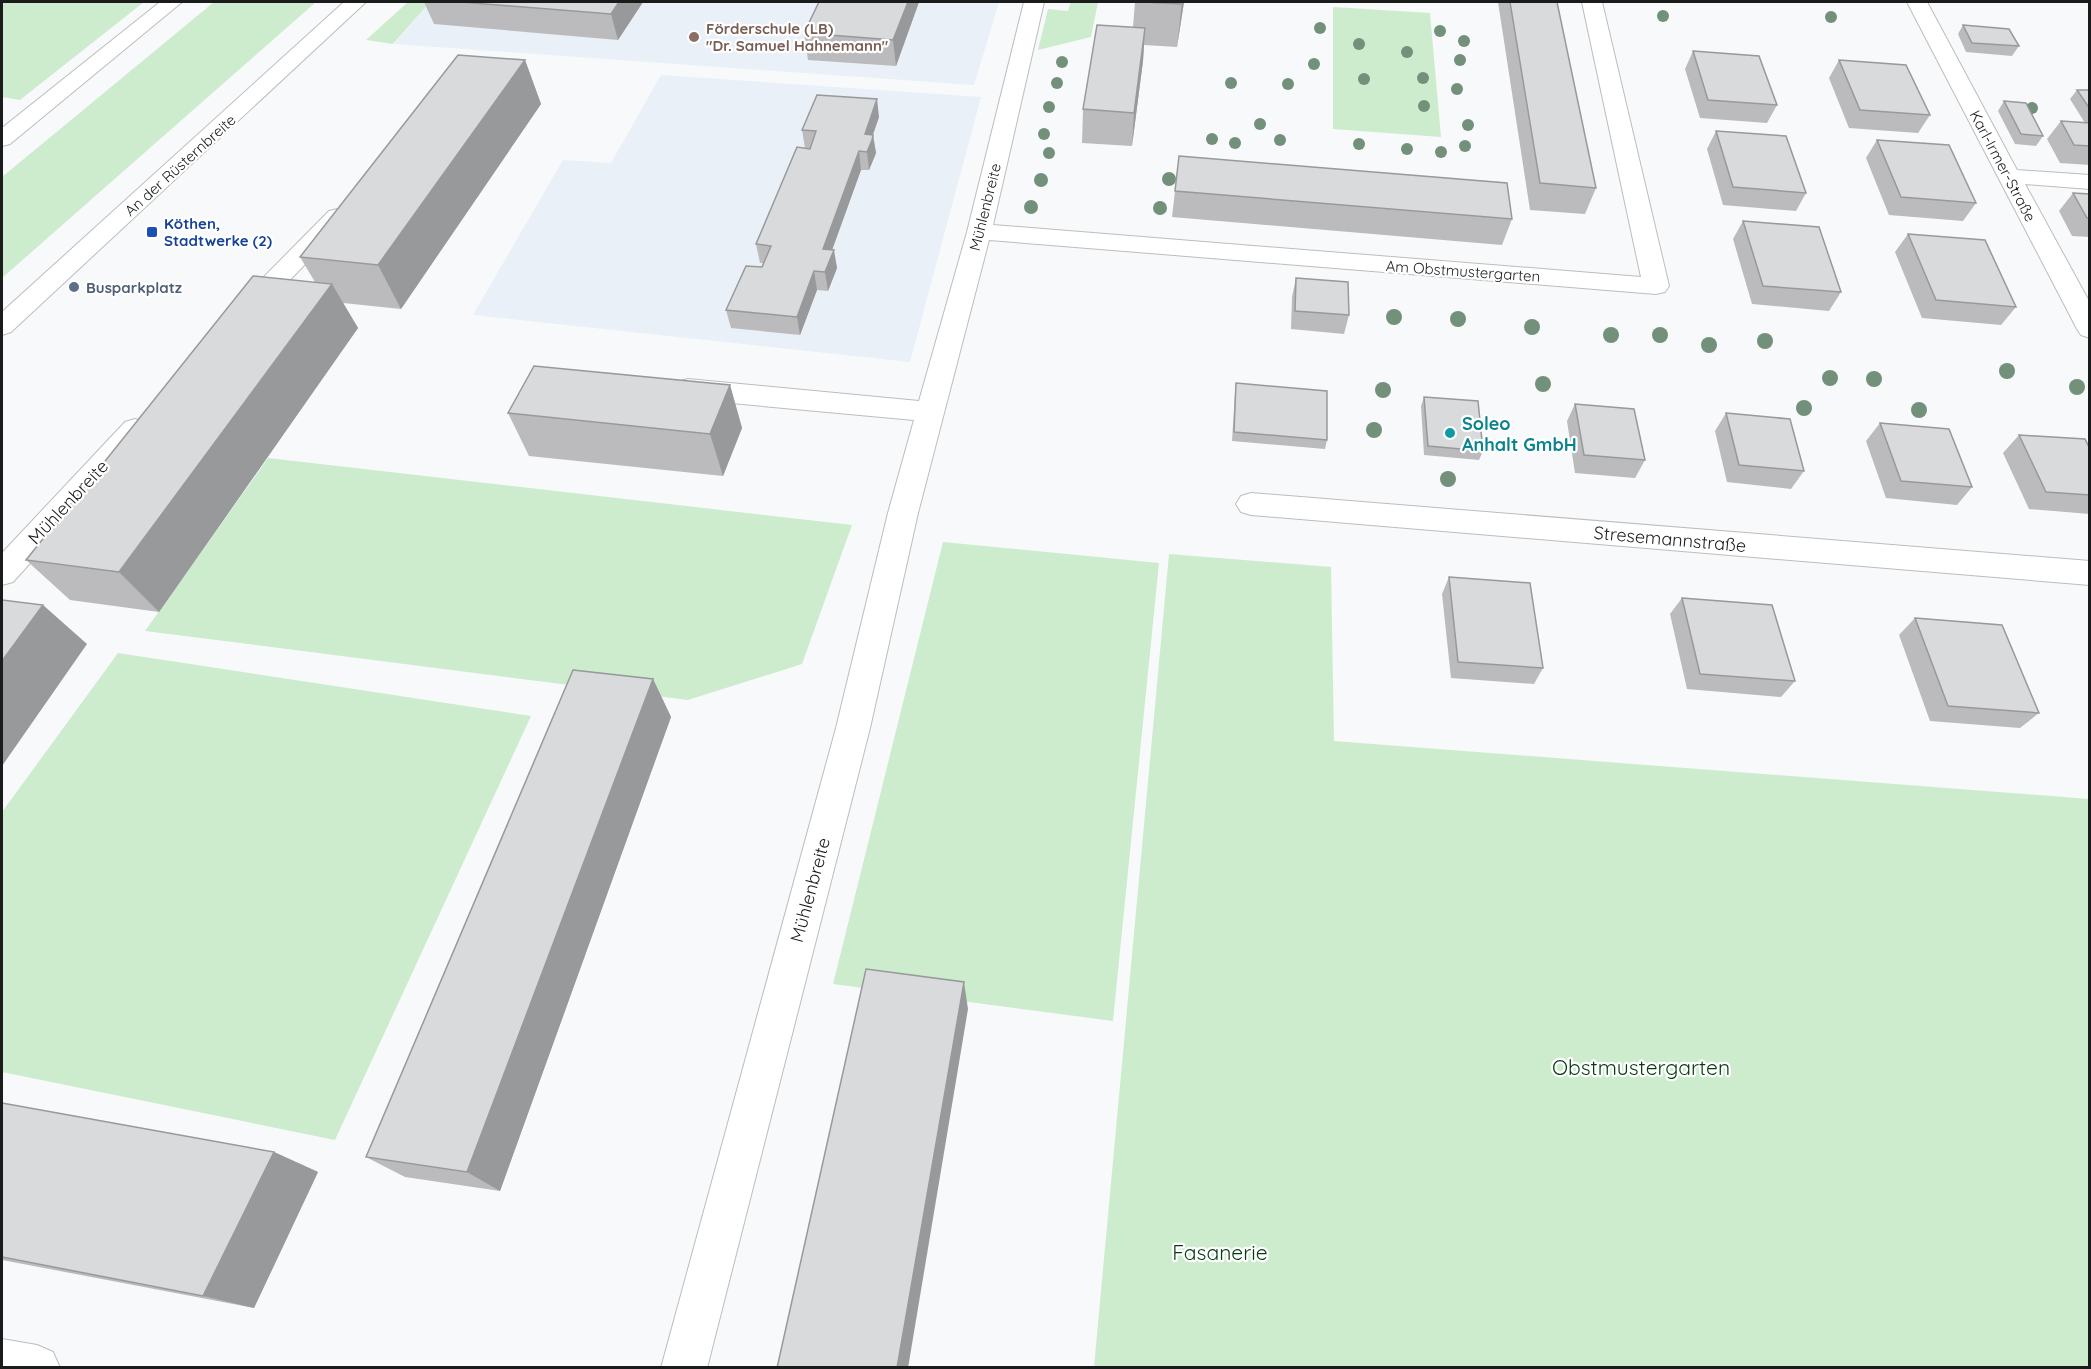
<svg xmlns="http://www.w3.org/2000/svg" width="2091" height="1369" viewBox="0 0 2091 1369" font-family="Quicksand,sans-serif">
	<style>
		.built { fill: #e9f0f7 }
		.green { fill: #cdecce }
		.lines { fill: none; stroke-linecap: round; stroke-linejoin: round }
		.minor-casing { stroke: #bcbdbe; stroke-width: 2 }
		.secondary-casing { stroke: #bcbdbe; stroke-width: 2 }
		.minor { fill: #fff; fill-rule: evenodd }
		.secondary { fill: #fff; fill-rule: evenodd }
		.tree { fill: #72907a }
		.wall { fill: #bbbbbd }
		.shaded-wall { fill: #98999a }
		.building { fill: #d9dadc; stroke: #98999a; stroke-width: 1.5 }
		.education-dot { fill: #8d6e63; stroke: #fff; stroke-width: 2 }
		.transit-dot { fill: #1a4fb4; stroke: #fff; stroke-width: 2 }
		.service-dot { fill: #5c6f8a; stroke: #fff; stroke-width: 2 }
		.culture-dot { fill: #0f9aa8; stroke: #fff; stroke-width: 2 }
		.labels { text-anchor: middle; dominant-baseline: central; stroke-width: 4.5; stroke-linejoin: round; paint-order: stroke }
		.far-education-label { font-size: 15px; font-weight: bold; fill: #785e54; stroke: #fff; text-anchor: start }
		.far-street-label { font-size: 15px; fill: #1a1b1b; stroke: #fff }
		.far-transit-label { font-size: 15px; font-weight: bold; fill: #164399; stroke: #fff; text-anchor: start }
		.far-service-label { font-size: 15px; font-weight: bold; fill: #4e5e75; stroke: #fff; text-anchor: start }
		.culture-label { font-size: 18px; font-weight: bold; fill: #0d838f; stroke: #fff; text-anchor: start }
		.street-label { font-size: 18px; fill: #1a1b1b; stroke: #fff }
		.near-park-label { font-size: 21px; fill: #053b11; stroke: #fff }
	</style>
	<rect width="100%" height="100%" fill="#f8f9fa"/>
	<path class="built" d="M430,2H999L974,85L394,44Z
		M661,75L981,97L910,362L473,315L563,160L611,163Z"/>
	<path class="green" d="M2,2H144L20,100L2,97Z
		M214,2H316L2,278V177Z
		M408,2H430L393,44L366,40Z
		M1071,2H1098L1091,37L1038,50L1048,9L1068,11Z
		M1333,7L1430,13L1441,137L1333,129Z
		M268,458L852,525L802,664L688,700L145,631Z
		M943,542L1159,563L1113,1021L833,984Z
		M1169,554L1331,567L1334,741L2089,799V1367H1094Z
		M118,653L531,716L335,1140L2,1072V812Z"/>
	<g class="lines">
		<g class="minor-casing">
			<path id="minor" d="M160,2H182L10,144L2,146V128Z
				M1024,2H1044L993,225L1641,277L1582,2H1602L1669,286L1665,292L1656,294L989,240L918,513L870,728L707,1368H661L836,728L888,513L914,420L688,399L678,396L674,389L678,382L688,379L919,401L967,232Z
				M1907,2H1927L2017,170L2090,175V189L2025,184L2090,303V338L2081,335L2077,329Z
				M338,209L347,211L350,216L347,221L255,316L246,319L237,316L233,310L237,304L329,211Z
				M135,419L145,422L149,429L145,436L13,582L2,585V553L125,422Z
				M1251,493L2090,561V585L1251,515L1241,512L1236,504L1241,496Z
				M2,1339L37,1345L53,1352L60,1368H2Z"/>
		</g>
		<g class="secondary-casing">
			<path id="secondary" d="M344,2H366L11,332L2,335V312Z"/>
		</g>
		<use href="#minor" class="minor"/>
		<use href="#secondary" class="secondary"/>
	</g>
	<g class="tree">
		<circle cx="1663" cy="16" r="6"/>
		<circle cx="1831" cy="17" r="6"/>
		<circle cx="1320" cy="28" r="6"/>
		<circle cx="1440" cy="31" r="6"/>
		<circle cx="1464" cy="41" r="6"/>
		<circle cx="1359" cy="44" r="6"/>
		<circle cx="1407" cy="52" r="6"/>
		<circle cx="1460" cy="60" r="6"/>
		<circle cx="1062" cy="62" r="6"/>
		<circle cx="1314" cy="64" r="6"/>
		<circle cx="1423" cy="78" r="6"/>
		<circle cx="1364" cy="79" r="6"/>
		<circle cx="1057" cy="83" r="6"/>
		<circle cx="1231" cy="83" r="6"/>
		<circle cx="1288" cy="84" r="6"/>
		<circle cx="1457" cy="89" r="6"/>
		<circle cx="1424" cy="106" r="6"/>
		<circle cx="1049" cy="107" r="6"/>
		<circle cx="2032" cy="108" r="6"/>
		<circle cx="1260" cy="124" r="6"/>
		<circle cx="1468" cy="125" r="6"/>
		<circle cx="1044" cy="134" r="6"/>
		<circle cx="1212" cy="139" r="6"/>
		<circle cx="1280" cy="140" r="6"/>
		<circle cx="1235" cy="143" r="6"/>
		<circle cx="1359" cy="144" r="6"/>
		<circle cx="1465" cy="146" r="6"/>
		<circle cx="1407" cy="149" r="6"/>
		<circle cx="1441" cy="152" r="6"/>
		<circle cx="1049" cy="153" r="6"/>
		<circle cx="1169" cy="179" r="7"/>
		<circle cx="1041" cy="180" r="7"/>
		<circle cx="1031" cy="207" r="7"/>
		<circle cx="1160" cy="208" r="7"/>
		<circle cx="1394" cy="317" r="8"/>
		<circle cx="1458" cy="319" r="8"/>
		<circle cx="1532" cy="327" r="8"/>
		<circle cx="1611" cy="335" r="8"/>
		<circle cx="1660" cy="335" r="8"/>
		<circle cx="1765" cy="341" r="8"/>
		<circle cx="1709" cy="345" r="8"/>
		<circle cx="2007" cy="371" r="8"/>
		<circle cx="1830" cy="378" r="8"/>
		<circle cx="1874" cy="379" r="8"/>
		<circle cx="1543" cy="384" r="8"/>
		<circle cx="2077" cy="387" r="8"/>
		<circle cx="1383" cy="390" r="8"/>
		<circle cx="1804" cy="408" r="8"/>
		<circle cx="1919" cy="410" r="8"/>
		<circle cx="1374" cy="430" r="8"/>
		<circle cx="1448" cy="479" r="8"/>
	</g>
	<path class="wall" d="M424,2H643L618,40L434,24Z
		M819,2H919L896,66L808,60L804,33Z
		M1135,2H1184L1177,47L1144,45L1143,61L1132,146L1082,143L1083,109L1133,27Z
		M1498,2H1557L1596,188L1585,214L1530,210Z
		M1963,25L2019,46L2012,56L1966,52L1958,34Z
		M1693,51L1777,105L1767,123L1700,118L1685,69Z
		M525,60L541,104L401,309L343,303L358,328L159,612L70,600L26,560L315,282L300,257Z
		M1839,60L1930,115L1918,133L1849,128L1829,78Z
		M2077,90H2090V165L2060,163L2047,139L2061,121L2085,123L2070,99Z
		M2004,101L2043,136L2036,146L2015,144L1998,111Z
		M879,117L873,135L876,153L874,158L869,170H861L832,249L837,268L828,291L817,290L800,335L731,328L726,310L762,267L763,263H760L756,244L805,148L802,130Z
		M1716,131L1806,193L1796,211L1723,205L1707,149Z
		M1877,140L1976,203L1963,221L1889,215L1866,158Z
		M1175,191L1512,219L1502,245L1172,217Z
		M2073,193L2090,194V237L2072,236L2059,211Z
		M1743,221L1841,292L1829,311L1752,304L1733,239Z
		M1908,234L2016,307L2001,325L1922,318L1895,252Z
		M1296,278L1349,315L1344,334L1291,329L1292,297Z
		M1236,383L1327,440L1325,449L1232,441L1235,392Z
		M730,385L742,428L723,476L529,456L508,413Z
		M1424,397L1483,451L1479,460L1424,455L1421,406Z
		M1575,404L1645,460L1635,478L1575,473L1567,421Z
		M1726,413L1804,471L1791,489L1727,482L1715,431Z
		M1880,423L1972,487L1957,505L1886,498L1866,441Z
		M2019,435L2090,449V514L2029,509L2003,453Z
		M1449,577L1543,668L1534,684L1451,678L1442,594Z
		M1682,598L1795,681L1781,697L1687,689L1670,614Z
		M1915,618L2039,713L2020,728L1930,721L1899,635Z
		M653,679L671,717L500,1191L405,1177L366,1157Z
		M2,1103L274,1152L318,1172L254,1308L2,1260Z"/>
	<path class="shaded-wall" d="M619,2H643L618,40L611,14Z
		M908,2H919L896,66L893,40Z
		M1182,2H1184L1177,47Z
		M1145,28L1143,61L1132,146L1134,113Z
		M525,60L541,104L401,309L378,265Z
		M877,99L879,117L868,148L873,135L876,153L869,170L865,134Z
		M859,151L861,170L826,267L823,249Z
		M834,250L837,268L828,291L825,272Z
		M814,271L817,290L800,335L797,317Z
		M332,284L358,328L159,612L119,572Z
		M730,385L742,428L723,476L710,434Z
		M43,605L87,644L2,766V661Z
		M653,679L671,717L500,1191L467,1172Z
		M964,982L968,1009L908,1368H897Z
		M274,1152L318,1172L254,1308L203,1296Z"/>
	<path class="building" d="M461,2H619L611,14Z
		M819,2H908L893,40L804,33Z
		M1144,2H1182L1181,4Z
		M1510,2H1557L1596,188L1540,183Z
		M1097,25L1145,28L1134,113L1083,109Z
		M1963,25L2009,29L2019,46L1972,43Z
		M1693,51L1759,56L1777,105L1708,100Z
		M458,55L525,60L378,265L300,257Z
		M1839,60L1906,65L1930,115L1860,110Z
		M2077,90H2090V109Z
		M817,95L877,99L865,134L873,135L872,140L867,152L859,151L823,249L834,250L825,272L814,271L797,317L726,310L746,266L762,267L771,246L756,244L797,147L810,149L816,131L802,130Z
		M2004,101L2026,103L2043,136L2021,134Z
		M2061,121L2090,123V146L2074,145Z
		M1716,131L1786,136L1806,193L1733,187Z
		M1877,140L1949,145L1976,203L1901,197Z
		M1179,156L1507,183L1512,219L1175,191Z
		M2073,193L2090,194V218H2087Z
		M1743,221L1819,227L1841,292L1763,286Z
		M1908,234L1985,240L2016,307L1936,300Z
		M253,276L332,284L119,572L26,560Z
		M1296,278L1348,282L1349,315L1295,311Z
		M534,366L730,385L710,434L508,413Z
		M1236,383L1327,391V440L1234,432Z
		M1424,397L1478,401L1483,451L1428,446Z
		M1575,404L1634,409L1645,460L1584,455Z
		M1726,413L1790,419L1804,471L1739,465Z
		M1880,423L1949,429L1972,487L1901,481Z
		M2019,435L2085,439L2090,449V495L2046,492Z
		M1449,577L1530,583L1543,668L1458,662Z
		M1682,598L1772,605L1795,681L1700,674Z
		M2,600L43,605L2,661Z
		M1915,618L2002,625L2039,713L1948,706Z
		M573,670L653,679L467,1172L366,1157Z
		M866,969L964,982L897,1368H777Z
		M2,1103L274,1152L203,1296L2,1257Z"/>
	<circle class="education-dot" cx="694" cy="37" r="6"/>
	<rect class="transit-dot" x="146" y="226" width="12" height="12" rx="3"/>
	<circle class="service-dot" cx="74" cy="287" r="6"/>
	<circle class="culture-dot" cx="1450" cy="433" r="6"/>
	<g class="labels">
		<g class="far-education-label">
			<text x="706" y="28">Förderschule (LB)<tspan x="706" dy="17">"Dr. Samuel Hahnemann"</tspan></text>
		</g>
		<g class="far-street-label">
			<text transform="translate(180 165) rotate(-42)">An der Rüsternbreite</text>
			<text transform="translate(2003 166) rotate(62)">Karl-Irmer-Straße</text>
			<text transform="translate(985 207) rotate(-76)">Mühlenbreite</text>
			<text transform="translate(1463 271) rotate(4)">Am Obstmustergarten</text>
		</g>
		<g class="far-transit-label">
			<text x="164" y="223">Köthen,<tspan x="164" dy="17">Stadtwerke (2)</tspan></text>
		</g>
		<g class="far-service-label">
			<text x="86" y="287">Busparkplatz</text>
		</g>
		<g class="culture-label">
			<text x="1462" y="423">Soleo<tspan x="1462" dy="21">Anhalt GmbH</tspan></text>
		</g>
		<g class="street-label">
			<text transform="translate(68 502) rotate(-47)">Mühlenbreite</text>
			<text transform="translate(1670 539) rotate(5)">Stresemannstraße</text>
			<text transform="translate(810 890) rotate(-75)">Mühlenbreite</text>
		</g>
		<g class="near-park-label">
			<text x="1641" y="1067">Obstmustergarten</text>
			<text x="1220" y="1252">Fasanerie</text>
		</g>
	</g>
	<rect width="2091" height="1369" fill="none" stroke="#1a1b1b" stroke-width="6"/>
</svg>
